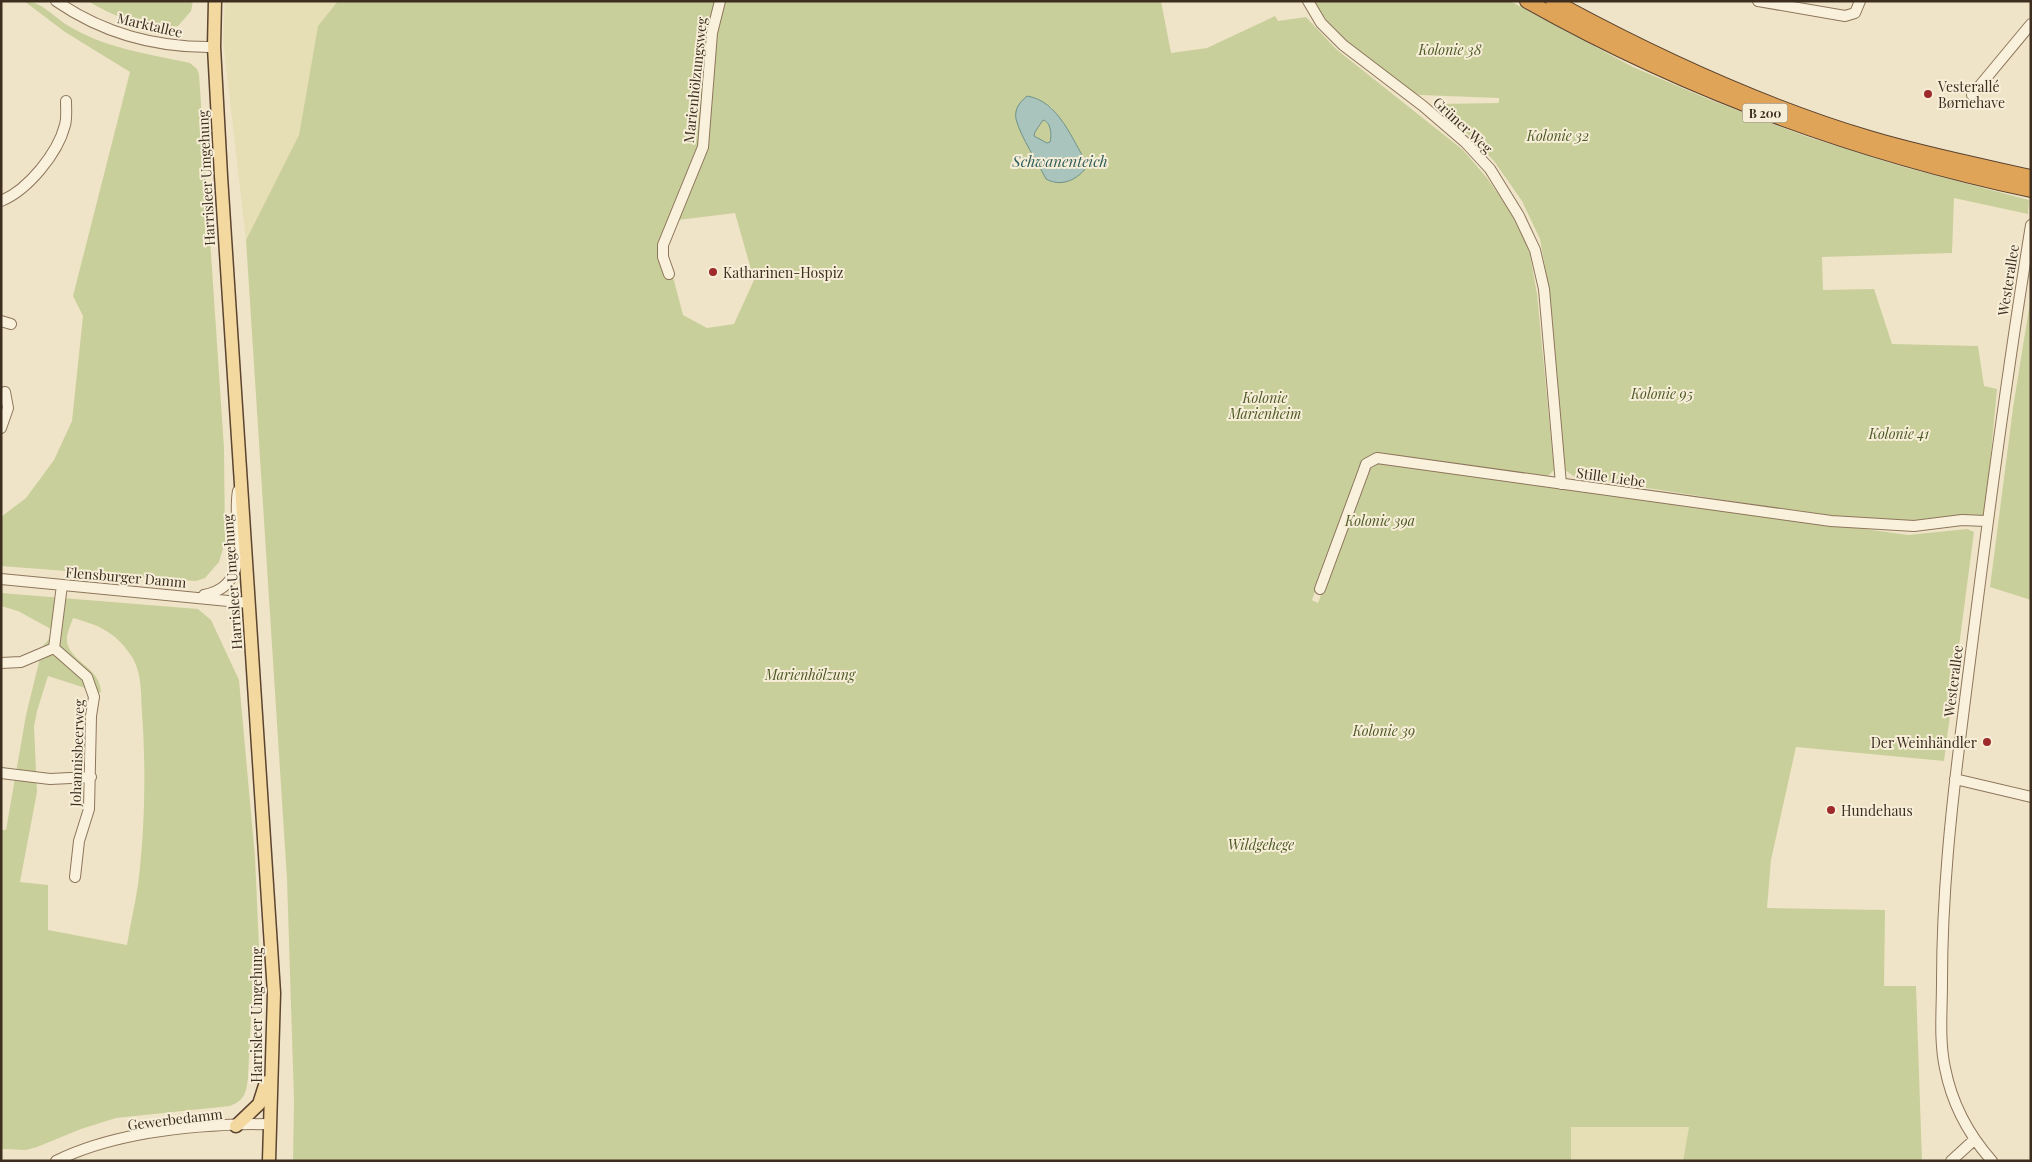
<svg xmlns="http://www.w3.org/2000/svg" width="2032" height="1162" viewBox="0 0 2032 1162" font-family="'Playfair Display',serif">
	<style>
		.farmland { fill: #e6deb5 }
		.green { fill: #c9cf9b; fill-rule: evenodd }
		.water { fill: #a9c4bc; stroke: #6f938a; fill-rule: evenodd }
		.lines { fill: none; stroke-linecap: round; stroke-linejoin: round }
		.minor-casing { stroke: #8d765c; stroke-width: 12 }
		.major-casing { stroke: #5b4430; stroke-width: 15 }
		.highway-casing { stroke: #5b4430; stroke-width: 16 }
		.minor { stroke: #faf1dc; stroke-width: 10 }
		.major { stroke: #f3d9a0; stroke-width: 12 }
		.highway { stroke: #e0a458; stroke-width: 14 }
		.poi-dot { fill: #9e2a2b; stroke: #f7eed8; stroke-width: 2 }
		.labels { text-anchor: middle; dominant-baseline: central; stroke-width: 4; stroke-linejoin: round; paint-order: stroke }
		.shield { fill: #f7eed8; stroke: #756857; stroke-width: 1 }
		.shield-label { font-size: 12px; font-weight: bold; fill: #3d2e20 }
		.street-label { font-size: 14px; fill: #3d2e20; stroke: #f7eed8 }
		.park-label { font-size: 14px; font-style: italic; fill: #4d5a26; stroke: #f7eed8 }
		.poi-label { font-size: 14px; fill: #3d2e20; stroke: #f7eed8; text-anchor: start }
		.water-label { font-size: 15px; font-style: italic; fill: #2f5d5a; stroke: #f7eed8 }
	</style>
	<rect width="100%" height="100%" fill="#f0e4c8"/>
	<path class="farmland" d="M225,1H338L318,26L299,135L246,240L223,40Z
		M1571,1127H1689L1683,1161H1571Z"/>
	<path class="green" d="M24,1C41,1 53,16 67,25C104,48 148,54 190,63L197,69L199,74L224,448L225,542L219,562L205,578L196,581L1,566V517L26,498L54,460L72,421L83,316L73,296L130,72L65,32Z
		M88,1H193L191,11L178,26C148,30 114,17 88,1Z
		M338,1H1161L1171,53L1207,48L1275,16L1278,21L1306,17L1336,49L1463,150L1487,178L1512,214L1529,249L1537,294L1554,470L1548,476L1378,454L1361,465L1312,600L1318,603L1366,471L1378,462L1908,535L1967,529L1974,532L1944,761L1796,747L1771,860L1767,908L1885,910L1884,986H1916L1922,1161H1683L1689,1127H1571V1161H293L294,1100L287,879L246,240L299,135L318,26ZM1052,107L1054,183L1046,179L1016,118ZM735,213L754,280L734,324L707,328L683,315L666,250L678,220Z
		M1313,1H1510L1633,67L1708,99L1805,136L1900,166L2029,200L2028,214L1954,198L1952,253L1822,257L1823,290L1874,289L1892,344L1978,346L1984,386L1997,389L1985,518L1913,523L1828,516L1575,477L1565,470L1550,295L1540,239L1522,201L1494,161L1470,136L1432,106L1438,104L1499,103V98L1420,95L1410,91L1335,32Z
		M1043,120C1051,122 1052,135 1050,142L1047,143L1034,136L1035,132Z
		M2031,296V600L1990,587L2013,408Z
		M1,593L198,609L211,620L239,680L255,857L260,970L250,969L253,977L248,1078C246,1093 245,1100 230,1106L116,1118L81,1129L37,1147L26,1150L1,1149V830H6L26,715L43,646L49,639L51,629L18,611L1,606ZM73,618C99,625 117,633 132,657C142,673 141,695 142,713C146,769 145,829 138,885C135,905 130,925 127,945L48,930V885L20,882L37,792L34,727L37,711L48,676L101,693C101,667 69,662 67,641C66,634 71,625 73,618Z"/>
	<path class="water" d="M1027,96C1059,101 1072,140 1088,165C1079,179 1062,188 1046,179C1037,161 1021,138 1016,119C1014,109 1020,102 1027,96ZM1043,120C1051,122 1052,135 1050,142L1047,143L1034,136L1035,132Z"/>
	<g class="lines">
		<g class="minor-casing">
			<path id="minor" d="M56,1C104,34 157,48 214,47
				M1308,1L1321,23L1343,45L1423,106L1466,143L1490,169L1519,216L1535,250L1544,289L1561,484
				M1758,1L1845,16L1855,13L1860,1
				M1972,95L2031,24
				M1,201C28,190 58,153 65,125C67,118 66,108 66,101
				M669,274L663,257V245L703,147L712,33L720,1
				M1,321L11,324
				M1,428L8,408L5,392
				M1,579L249,603
				M62,585L54,648L87,677L94,697L91,716L89,809L79,841L75,877
				M1320,589L1364,470L1366,464L1377,458L1831,521L1914,526L1962,520L1986,521
				M204,595C256,585 231,527 238,491
				M1,663L21,662L54,648
				M1,773L50,779L91,777
				M1955,779L2031,797
				M56,1161C117,1131 202,1124 270,1124
				M1951,1161L1974,1140
				M1992,1161C1968,1134 1952,1104 1945,1068C1939,1040 1942,1011 1942,982C1942,895 1951,810 1962,724C1983,557 2004,391 2031,225"/>
		</g>
		<g class="major-casing">
			<path id="major" d="M215,1L214,47L221,176L274,993L269,1161
				M236,1126L259,1104L266,1082"/>
		</g>
		<g class="highway-casing">
			<path id="highway" d="M1527,1C1685,90 1854,152 2031,190
				M1553,1C1654,56 1759,105 1869,138C1922,154 1977,165 2031,177"/>
		</g>
		<use href="#minor" class="minor"/>
		<use href="#major" class="major"/>
		<use href="#highway" class="highway"/>
	</g>
	<g class="poi-dot">
		<circle cx="1928" cy="94" r="5"/>
		<circle cx="713" cy="272" r="5"/>
		<circle cx="1987" cy="742" r="5"/>
		<circle cx="1831" cy="810" r="5"/>
	</g>
	<g class="labels">
		<rect class="shield" x="1742.5" y="103.5" width="45" height="19" rx="4"/>
		<g class="shield-label">
			<text x="1765" y="113">B 200</text>
		</g>
		<g class="street-label">
			<text transform="translate(150 25) rotate(13)">Marktallee</text>
			<text transform="translate(695 80) rotate(-84)">Marienhölzungsweg</text>
			<text transform="translate(1463 125) rotate(43)">Grüner Weg</text>
			<text transform="translate(206 178) rotate(-93)">Harrisleer Umgehung</text>
			<text transform="translate(2008 280) rotate(-81)">Westerallee</text>
			<text transform="translate(1611 477) rotate(8)">Stille Liebe</text>
			<text transform="translate(126 577) rotate(5)">Flensburger Damm</text>
			<text transform="translate(232 582) rotate(-94)">Harrisleer Umgehung</text>
			<text transform="translate(1953 681) rotate(-83)">Westerallee</text>
			<text transform="translate(77 753) rotate(-88)">Johannisbeerweg</text>
			<text transform="translate(256 1015) rotate(-90)">Harrisleer Umgehung</text>
			<text transform="translate(175 1119) rotate(-7)">Gewerbedamm</text>
		</g>
		<g class="park-label">
			<text x="1450" y="49">Kolonie 38</text>
			<text x="1558" y="135">Kolonie 32</text>
			<text x="1662" y="393">Kolonie 95</text>
			<text x="1265" y="397">Kolonie<tspan x="1265" dy="16">Marienheim</tspan></text>
			<text x="1899" y="433">Kolonie 41</text>
			<text x="1380" y="520">Kolonie 39a</text>
			<text x="810" y="674">Marienhölzung</text>
			<text x="1384" y="730">Kolonie 39</text>
			<text x="1261" y="844">Wildgehege</text>
		</g>
		<g class="poi-label">
			<text x="1938" y="86">Vesterallé<tspan x="1938" dy="16">Børnehave</tspan></text>
			<text x="723" y="272">Katharinen-Hospiz</text>
			<text x="1977" y="742" text-anchor="end">Der Weinhändler</text>
			<text x="1841" y="810">Hundehaus</text>
		</g>
		<g class="water-label">
			<text x="1060" y="161">Schwanenteich</text>
		</g>
	</g>
	<rect width="2032" height="1162" fill="none" stroke="#3d2e20" stroke-width="5"/>
</svg>
